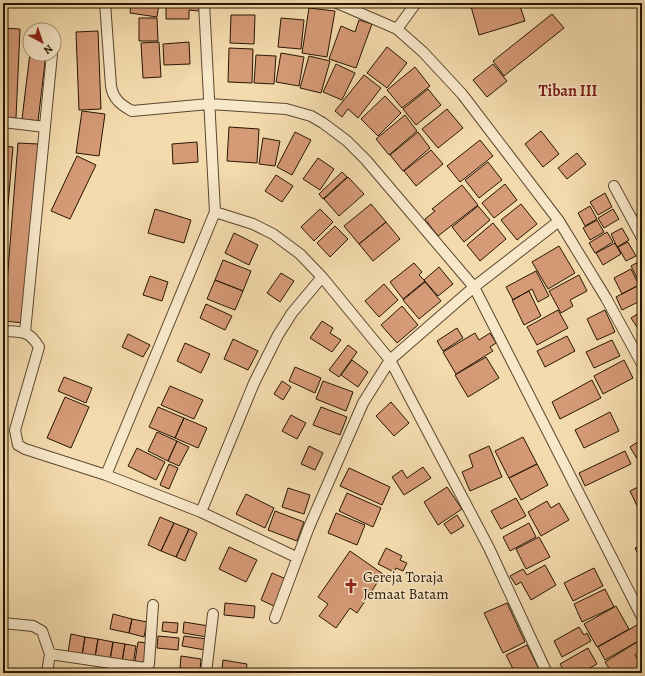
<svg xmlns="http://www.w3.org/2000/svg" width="645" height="676" viewBox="0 0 645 676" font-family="Alegreya,serif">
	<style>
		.building { fill: #d59a76; stroke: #271603 }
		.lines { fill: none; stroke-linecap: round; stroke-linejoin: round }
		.minor-casing { stroke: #5a472e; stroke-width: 12 }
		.minor { stroke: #f8e8ca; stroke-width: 10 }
		.labels { text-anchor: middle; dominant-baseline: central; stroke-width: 3; stroke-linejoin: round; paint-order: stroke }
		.poi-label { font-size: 15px; fill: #271603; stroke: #f8e8ca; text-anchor: start }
		.neighbourhood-label { font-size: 16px; font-weight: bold; fill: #7a1f14; stroke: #f8e8ca }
	</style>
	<rect width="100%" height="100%" fill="#f4dbad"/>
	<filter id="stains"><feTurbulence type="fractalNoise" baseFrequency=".005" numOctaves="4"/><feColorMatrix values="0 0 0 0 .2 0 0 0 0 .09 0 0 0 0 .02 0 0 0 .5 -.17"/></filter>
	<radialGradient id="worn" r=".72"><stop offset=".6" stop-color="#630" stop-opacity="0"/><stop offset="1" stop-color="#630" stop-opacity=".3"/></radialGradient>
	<path class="building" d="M131,3H159L157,17L130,13Z
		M166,3H199V11L189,10V19H166Z
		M470,3H519L525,21L479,35Z
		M616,3H633L632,7L616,6Z
		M309,8L335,11L327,57L302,53Z
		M552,14L564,28L504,76L493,61Z
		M231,15H255L254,44L230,43Z
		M139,18H157L158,41H139Z
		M281,18L304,20L301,49L278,47Z
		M359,20L372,24L356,68L329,59L341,26L355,32Z
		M3,28L20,29L16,118L3,117Z
		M98,31L101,109L79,110L76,32Z
		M159,42L161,77L143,78L141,43Z
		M189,42L190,64L164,65L163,44Z
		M387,47L407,63L387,88L367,73Z
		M229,48L253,49L252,83L228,82Z
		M30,53L46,54L38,121L22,119Z
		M281,53L304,57L299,86L276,82Z
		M256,55L276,56L274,84L254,83Z
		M309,56L330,61L321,93L300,88Z
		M336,64L355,73L342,100L323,92Z
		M493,64L507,81L487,97L473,80Z
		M415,67L430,86L402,108L387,90Z
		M364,75L381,88L358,118L348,109L342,117L335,111Z
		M428,89L441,105L416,125L403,109Z
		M385,96L401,113L378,136L361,119Z
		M447,109L463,128L438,148L422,129Z
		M82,111L105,114L99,156L76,153Z
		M405,115L417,131L389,155L376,139Z
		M229,127L259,129L257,163L227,161Z
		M541,131L559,154L543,167L525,144Z
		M295,132L311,140L292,175L277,167Z
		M418,132L430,148L403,171L390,155Z
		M263,138L280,141L275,166L259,164Z
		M480,140L493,156L460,182L447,166Z
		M197,142L198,162L173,164L172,144Z
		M18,143L38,144L24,323L4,321Z
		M3,146L13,147L3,265Z
		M431,150L443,164L416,186L404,171Z
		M577,153L586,164L567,179L558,168Z
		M77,156L96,165L70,219L51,211Z
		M318,158L334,169L320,190L303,179Z
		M488,162L502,180L479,198L465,180Z
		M342,172L347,177L323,199L319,194Z
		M276,175L293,186L282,202L265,191Z
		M348,177L364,194L339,216L324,199Z
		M505,184L517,200L494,218L482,203Z
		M462,185L478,205L438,236L425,219L435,211L432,209Z
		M605,193L612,207L598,215L590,202Z
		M371,204L386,222L359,244L344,226Z
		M521,204L537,224L517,240L501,220Z
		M478,206L490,220L464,242L452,227Z
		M590,206L597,219L585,226L578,213Z
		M155,209L191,220L184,243L148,233Z
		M320,209L333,222L314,241L301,227Z
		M613,209L619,219L604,228L598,218Z
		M642,212V237L632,216Z
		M597,220L604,232L590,240L583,228Z
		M386,222L400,239L373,261L359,244Z
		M493,223L506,239L480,261L467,245Z
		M335,226L348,239L330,257L317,243Z
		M622,228L629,240L617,247L611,234Z
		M607,232L613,242L595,253L589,243Z
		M234,233L258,245L249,265L225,253Z
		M628,242L636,256L626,261L618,247Z
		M615,243L621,254L603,265L596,253Z
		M559,246L575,273L548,289L532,262Z
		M223,260L251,271L243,291L215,280Z
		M642,260V281L639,282L631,266Z
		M414,263L422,272L419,275L425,281L403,299L390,282Z
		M439,267L453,284L438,296L424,280Z
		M631,269L639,285L622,294L614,278Z
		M536,271L549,296L538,302L532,289L513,300L506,287Z
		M281,273L294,281L280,302L267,293Z
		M579,275L587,291L570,300L573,306L561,313L549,291Z
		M150,276L168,282L162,301L143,295Z
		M215,280L243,291L235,310L207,299Z
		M425,282L441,301L419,319L403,300Z
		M384,284L398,300L379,317L365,301Z
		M639,285L642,290V300L622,310L616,297Z
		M529,291L541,316L524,325L512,300Z
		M206,304L232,316L225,330L200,318Z
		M402,306L418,325L397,343L381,325Z
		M558,310L568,328L537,345L527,327Z
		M605,310L615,332L597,340L587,319Z
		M642,311V329L639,330L631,318Z
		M322,321L333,328L330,333L341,340L332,352L310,338Z
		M457,328L463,338L443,351L437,341Z
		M475,333L479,340L490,333L496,343L490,347L493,351L456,374L443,352Z
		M128,334L150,345L143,357L122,347Z
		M567,336L575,351L545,367L537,351Z
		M233,339L258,351L248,370L224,359Z
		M612,340L620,356L594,368L586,352Z
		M185,343L210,354L201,373L177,361Z
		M348,345L357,352L339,377L329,370Z
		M486,357L499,378L468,397L455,375Z
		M352,360L368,372L358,387L341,375Z
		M624,360L633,378L603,394L594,376Z
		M295,367L321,378L315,393L289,381Z
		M64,377L92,388L86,403L58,391Z
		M592,380L601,398L560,419L552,402Z
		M282,381L291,387L283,400L274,394Z
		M323,381L353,392L346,411L316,399Z
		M170,386L203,400L194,419L161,405Z
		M65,397L89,407L71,448L47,438Z
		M391,402L409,423L394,436L376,416Z
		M158,407L184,418L175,438L149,427Z
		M321,407L347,417L340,435L313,425Z
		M610,412L619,431L584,448L575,430Z
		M291,415L306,423L297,439L282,431Z
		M184,418L207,428L198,448L175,438Z
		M157,432L177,441L168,461L148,451Z
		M523,437L537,464L509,478L495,451Z
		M642,439V460L639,462L630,447Z
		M177,441L189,447L179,466L168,461Z
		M309,446L323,453L315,470L301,464Z
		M489,446L502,477L470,491L462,472L473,467L469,455Z
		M137,448L165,462L156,480L128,466Z
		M625,451L631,464L585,486L579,473Z
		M169,464L178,468L169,489L160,485Z
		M537,464L548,485L521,500L509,478Z
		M423,467L431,478L404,495L392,477L402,470L407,478Z
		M349,468L390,487L382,505L340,486Z
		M642,485V509L639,510L630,491Z
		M447,487L462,509L438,525L424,502Z
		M288,488L310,495L304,514L282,507Z
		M347,493L381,508L373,527L339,511Z
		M246,494L274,508L265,528L236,514Z
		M516,498L526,516L501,529L491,511Z
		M547,501L551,508L559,503L569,520L541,536L528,512Z
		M275,511L304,522L297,541L268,530Z
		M336,513L365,525L357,545L328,533Z
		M457,515L464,526L451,534L444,524Z
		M160,517L174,523L161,551L148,545Z
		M174,523L189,529L176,557L161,551Z
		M529,523L536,537L510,551L503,537Z
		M189,529L197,533L185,561L176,557Z
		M539,537L550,557L526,569L516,549Z
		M642,545V562L635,548Z
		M229,547L257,560L246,582L219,569Z
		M386,548L402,556L400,560L407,563L403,571L396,568L394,572L378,564Z
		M350,551L383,574L357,613L350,608L336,628L319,616L328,604L318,597Z
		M545,565L556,585L531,600L521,582L516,585L510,576L523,569L527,575Z
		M594,568L603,586L573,601L564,583Z
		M272,573L286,579L274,606L261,600Z
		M605,589L614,607L582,622L574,604Z
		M225,603L255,606L254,618L224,615Z
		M507,603L525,642L503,653L484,613Z
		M616,606L629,629L597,647L584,624Z
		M113,614L132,619L129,633L110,629Z
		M132,619L147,622L144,637L129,633Z
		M163,622L178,623L177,633L162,631Z
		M184,622L209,626L207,637L183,633Z
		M637,625L642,635V639L605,660L598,647Z
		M579,627L584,635L587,633L591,641L562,657L554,641Z
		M71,634L85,637L82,655L68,652Z
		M158,636L179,638L178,650L157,648Z
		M184,636L207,639L205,650L182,646Z
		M85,637L98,639L95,657L82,655Z
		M98,639L113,642L110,660L95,657Z
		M113,642L125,644L122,662L110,660Z
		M138,642L149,643L146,663L135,661Z
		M637,642L642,651L635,655L642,666V673H612L605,662Z
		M125,644L136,646L133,664L122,662Z
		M527,645L541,673H515L506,655Z
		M588,648L597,664L581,673H565L560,664Z
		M181,656L201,659L200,670L180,668Z
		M223,660L247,664L246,673L222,669Z
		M595,668L598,673H587Z
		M165,670L185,672V673H164Z
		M217,670L237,673H217Z"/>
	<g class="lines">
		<g class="minor-casing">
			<path id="minor" d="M105,3L111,86C113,99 121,105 132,111L209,104L286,109L311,116L323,123L347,141L366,160L474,287L642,617
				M337,3L397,29L423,52L462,94L559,221L606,298L642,364
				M397,29L416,3
				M3,122L45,127
				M614,186L642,238
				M215,212L253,224L273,234L300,254L322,277L390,360L489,548L547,673
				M3,331C22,332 29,330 39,347L15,430L18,445L25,449L106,475L201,512L296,557
				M25,332L52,54
				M106,475L215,212L204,3
				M201,512L254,383L278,335L292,313L322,277
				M275,618L309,527L363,403L390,360L474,287L559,221
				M3,623L33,626L42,631L50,654L47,673
				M50,654L145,668L149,664L153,605
				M206,673L213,614"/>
		</g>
		<use href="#minor" class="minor"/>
	</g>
	<defs>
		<g id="church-bare" transform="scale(1.2)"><path d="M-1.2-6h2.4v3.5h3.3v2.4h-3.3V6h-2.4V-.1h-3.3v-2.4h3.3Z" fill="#8f2418" stroke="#f8e8ca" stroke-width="2.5" paint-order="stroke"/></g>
	</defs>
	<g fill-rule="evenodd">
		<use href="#church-bare" x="351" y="586"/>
	</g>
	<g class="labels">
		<g class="poi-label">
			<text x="363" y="577">Gereja Toraja<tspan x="363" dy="17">Jemaat Batam</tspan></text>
		</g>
		<g class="neighbourhood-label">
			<text x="568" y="91">Tiban III</text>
		</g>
	</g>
	<rect width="645" height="676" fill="none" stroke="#f4dbad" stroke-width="16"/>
	<rect x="4" y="4" width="637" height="668" fill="none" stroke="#271603" stroke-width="2"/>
	<rect x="8" y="8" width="629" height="660" fill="none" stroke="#271603"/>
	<g transform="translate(42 42) rotate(140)"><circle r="19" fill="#f8e8ca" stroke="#a4947a"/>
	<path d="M0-3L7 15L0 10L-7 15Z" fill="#8f2418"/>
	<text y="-6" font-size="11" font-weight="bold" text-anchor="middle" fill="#271603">N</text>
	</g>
	<rect width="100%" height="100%" filter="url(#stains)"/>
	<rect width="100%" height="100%" fill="url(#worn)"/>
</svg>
